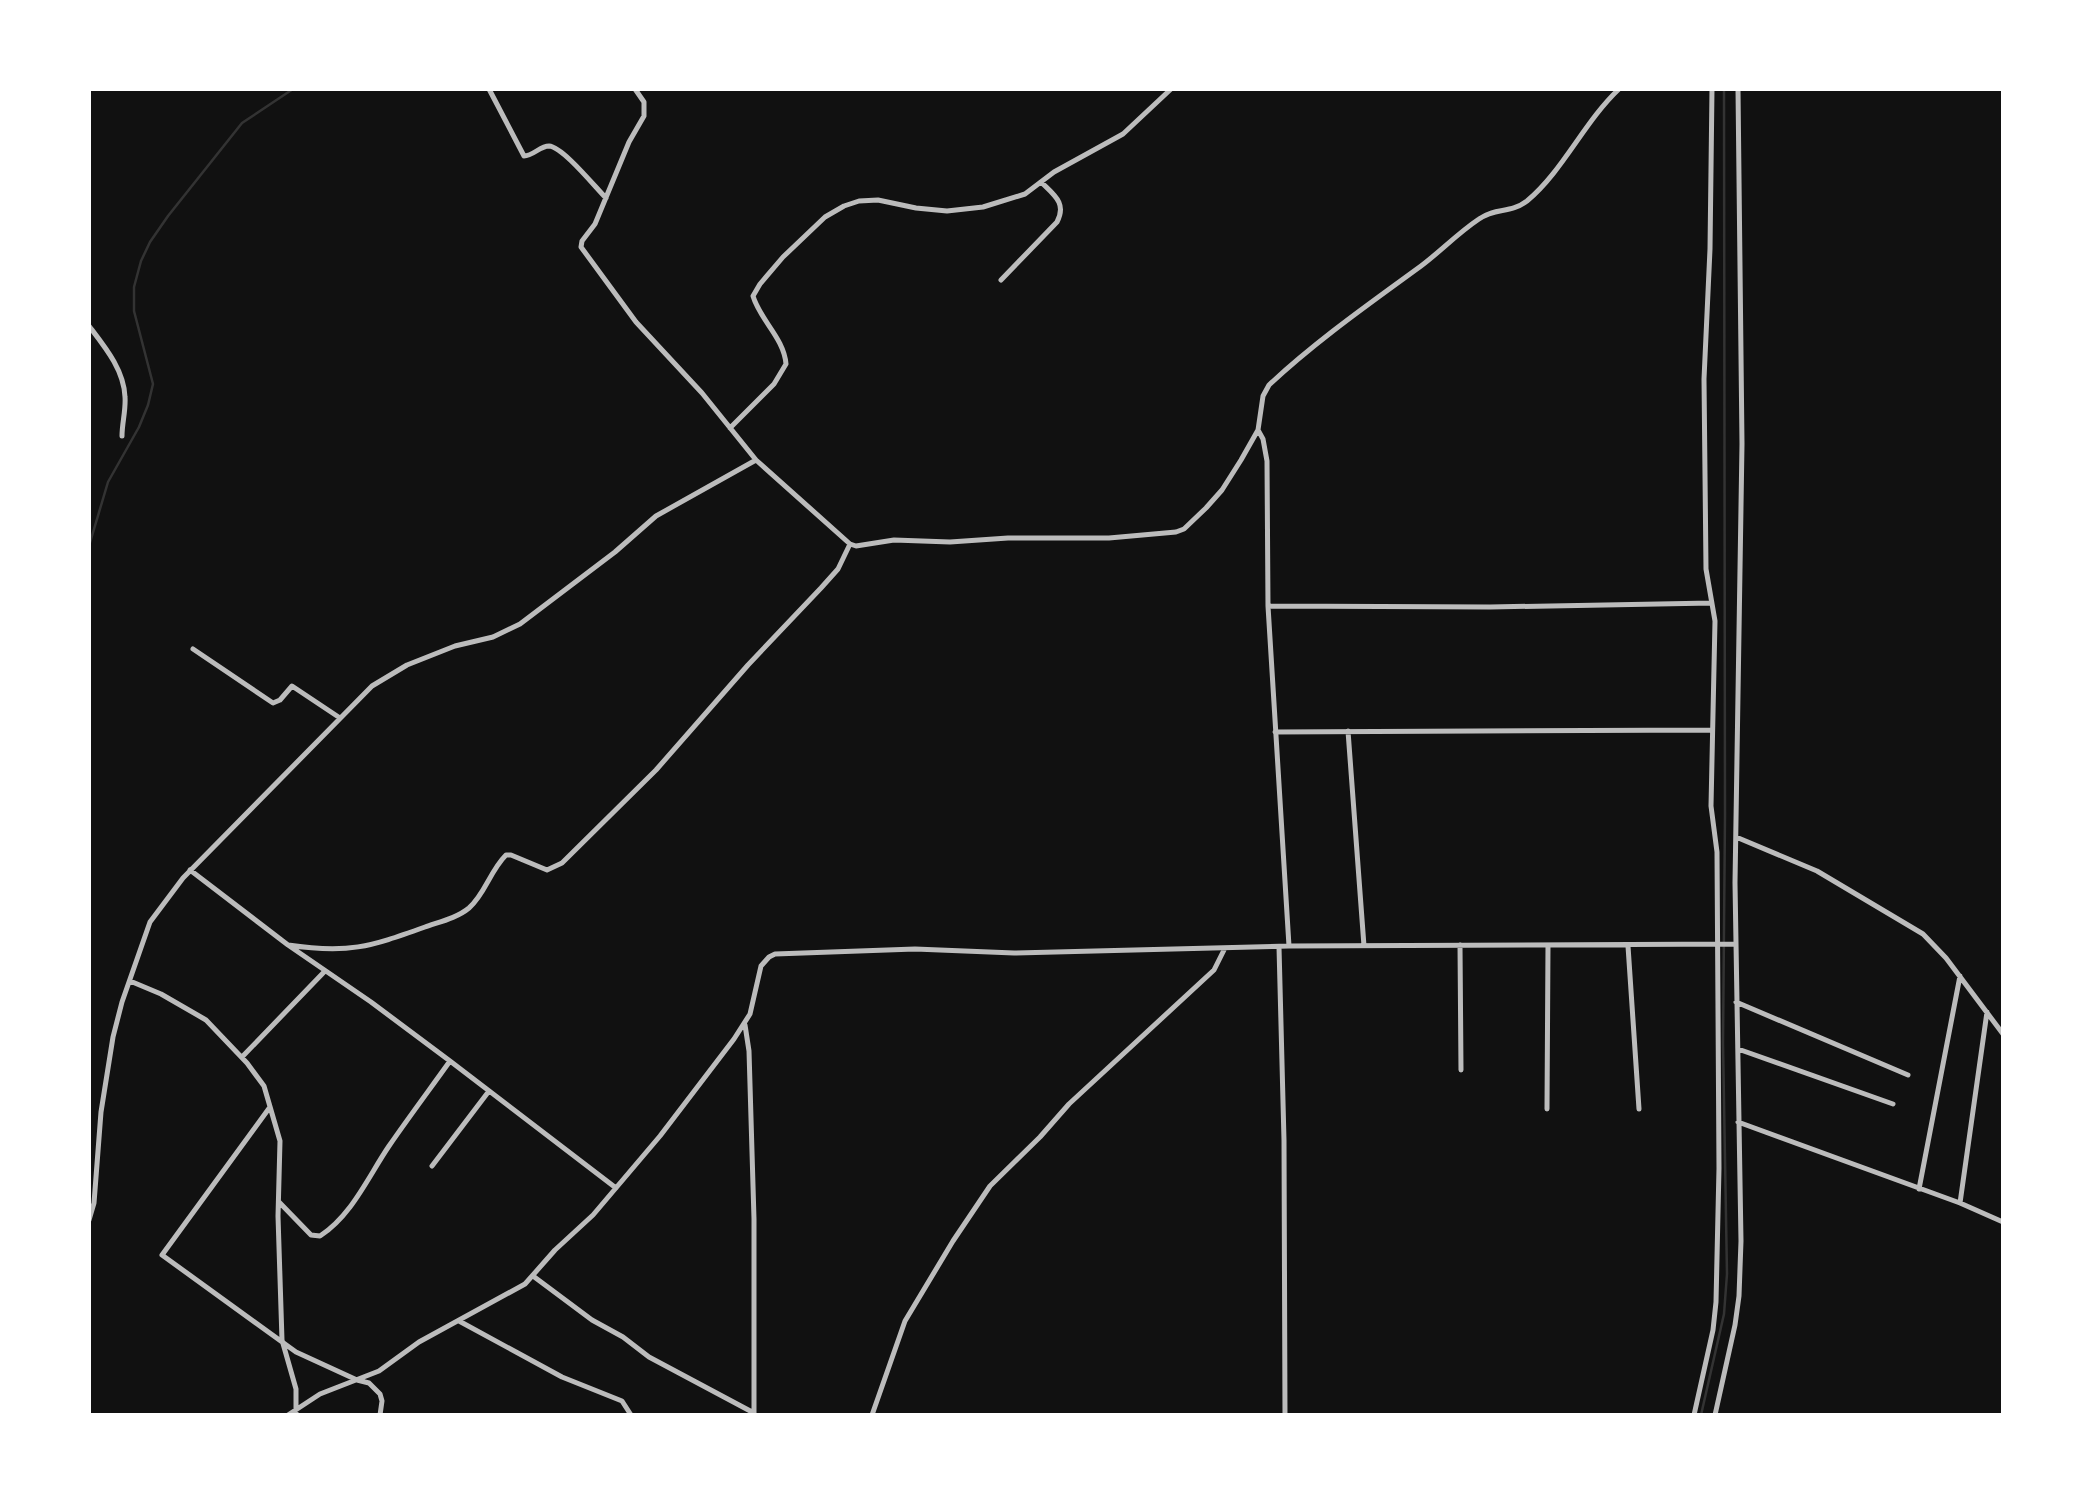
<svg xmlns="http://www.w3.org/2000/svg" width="2092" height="1504" viewBox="0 0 2092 1504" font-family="'Source Sans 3',sans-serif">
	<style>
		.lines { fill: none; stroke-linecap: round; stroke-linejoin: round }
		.stream { stroke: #333; stroke-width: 2.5 }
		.minor { stroke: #bcbcbc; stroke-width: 5 }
	</style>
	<rect width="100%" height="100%" fill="#111"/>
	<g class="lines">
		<path class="stream" d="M89,546L108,482L139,427L148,405L153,384L134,311V287L141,261L150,242L168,216L242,123L293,89
			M1701,1415L1724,1314L1727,1274L1723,1043L1725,815L1724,89"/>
		<path class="minor" d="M489,89L524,156C533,156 540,146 549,146C563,147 595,187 606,198
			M635,89L644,102V116L629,142L595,224L582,241L581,247L636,322L702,393L756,460L850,544L856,546L894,540L950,542L1008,538H1109L1176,532L1184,529L1206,508L1222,490L1241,460L1258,430L1263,396L1269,385C1316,341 1369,304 1421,266C1441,251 1458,233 1479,219C1496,207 1510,214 1527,201C1563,171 1584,122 1619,89
			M1001,280L1057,222C1067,203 1054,195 1041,182
			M89,326C105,347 124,370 125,397C126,410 122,423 122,436
			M730,428L774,384L786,364C784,338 760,320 753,296L760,284L783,257L825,217L844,206L859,201L878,200L916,208L947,211L983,207L1025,194L1054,172L1123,134L1171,89
			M1258,430L1263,439L1267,461L1268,606L1289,946
			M1268,606L1490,607L1712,603
			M193,649L273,703L280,700L292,686L340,718
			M1348,731L1364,946
			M1275,732L1712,730
			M1736,837L1817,871L1923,934L1946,958L2003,1034
			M190,870L288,945L371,1002L450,1061L616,1188
			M288,945C348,954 369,947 425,927C439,922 457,918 469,908C485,894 490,871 506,855H511L547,870L562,863L656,770L748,665L821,588L838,569L850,544
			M1460,945L1461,1070
			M1628,946L1639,1109
			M1279,947L1284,1140L1285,1415
			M130,981L161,994L206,1020L247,1063L264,1086L280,1141L278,1216L282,1340L296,1389V1415
			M1736,1002L1908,1075
			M745,1025L749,1051L754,1219V1415
			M1738,1049L1893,1104
			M242,1057L325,971
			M270,1107L162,1255L296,1352L357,1380L369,1383L380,1394L382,1401L380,1415
			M1547,1109L1548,945
			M1738,1122L1960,1203L2003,1222
			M432,1166L489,1091
			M1919,1189L1960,976
			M279,1202L311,1235L320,1236C352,1215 368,1177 389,1146C409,1117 430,1089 450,1061
			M1960,1203L1987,1012
			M89,1220L94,1203L101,1112L113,1037L122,1002L150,922L183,878L372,686L407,665L455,646L493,637L520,624L615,552L656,516L756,460
			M533,1276L592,1320L623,1337L649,1357L754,1413
			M459,1321L562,1377L622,1401L631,1415
			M288,1415L320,1394L379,1371L419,1342L525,1284L555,1250L593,1215L660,1136L734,1039L750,1014L761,966L769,957L775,954L915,949L1014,953L1289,946L1736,944
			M872,1415L905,1321L953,1241L990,1186L1040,1137L1069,1104L1214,970L1225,948
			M1694,1415L1713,1330L1716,1302L1719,1168L1717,852L1711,806L1715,621L1706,569L1704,379L1710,249L1712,89
			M1715,1415L1735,1325L1739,1296L1741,1241L1735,883L1742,444L1738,89"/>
	</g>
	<rect width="2092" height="1504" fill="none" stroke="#ffffff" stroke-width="182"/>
</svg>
